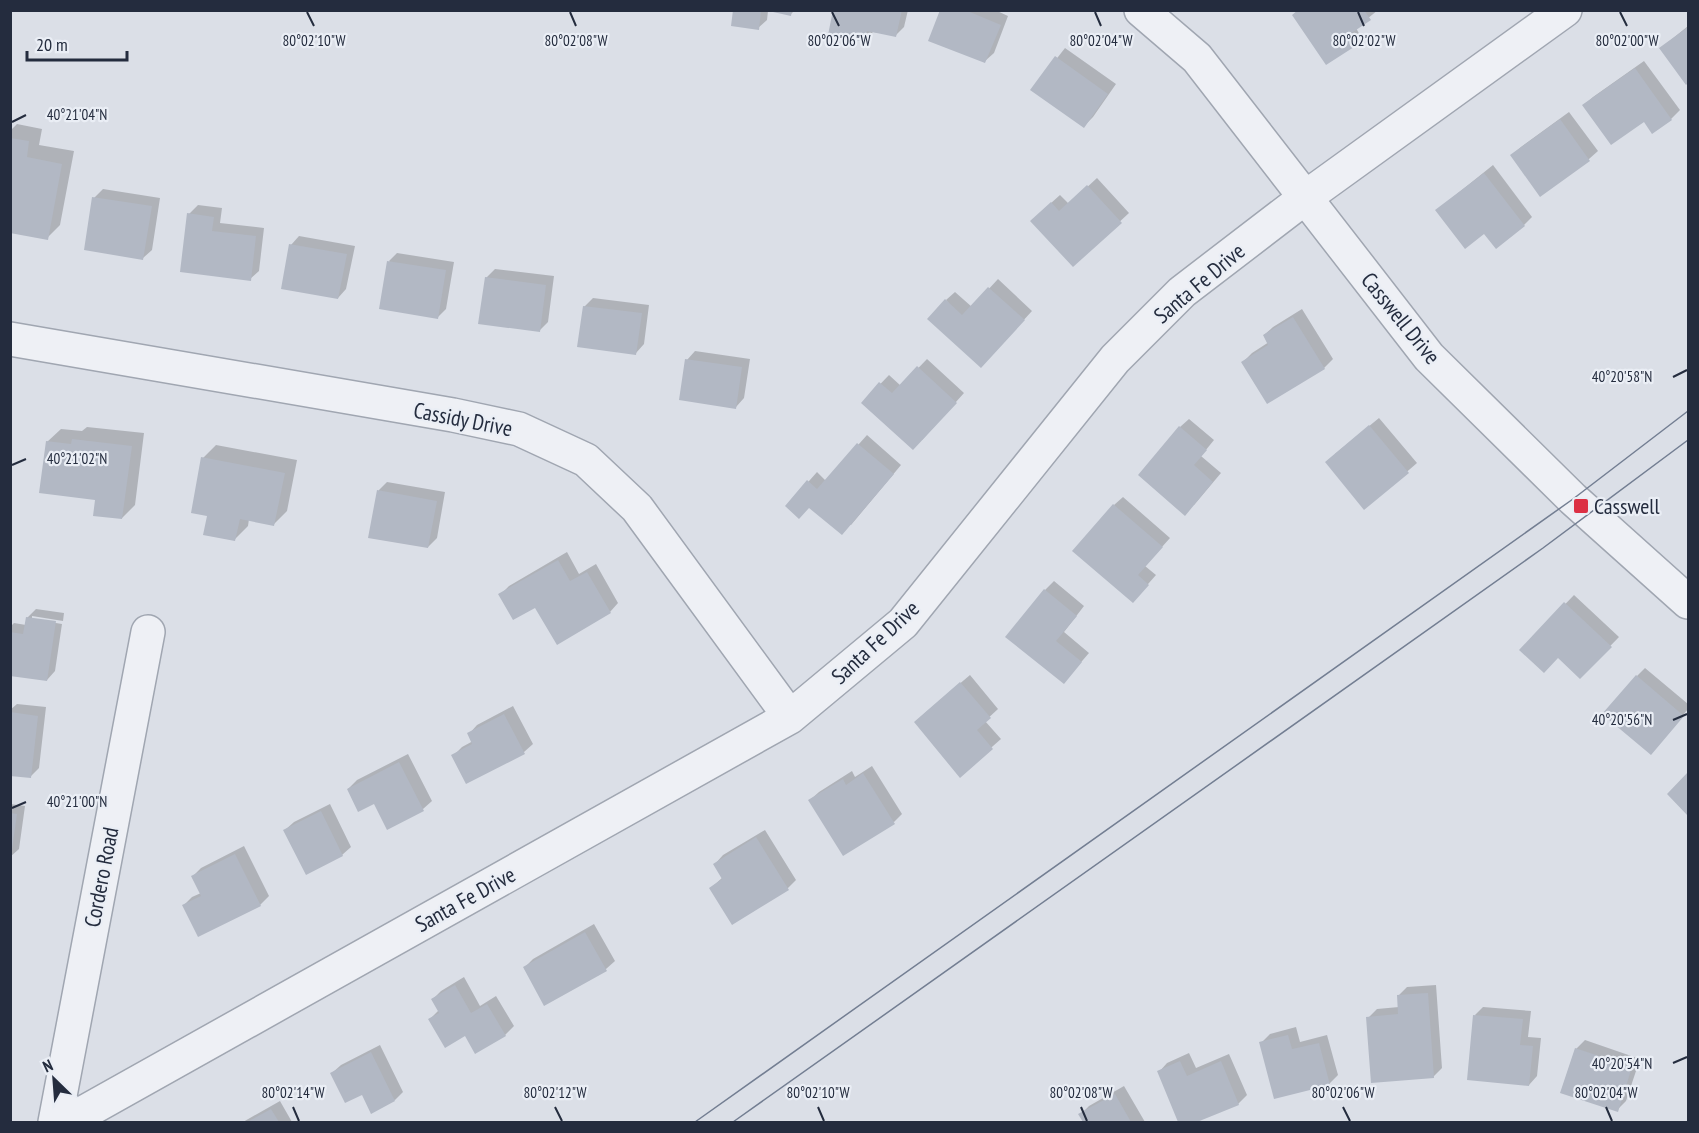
<svg xmlns="http://www.w3.org/2000/svg" width="1699" height="1133" viewBox="0 0 1699 1133" font-family="'PT Sans Narrow',sans-serif">
	<style>
		.shadow { fill: #0003 }
		.building { fill: #b2b8c4 }
		.lines { fill: none; stroke-linecap: round; stroke-linejoin: round }
		.minor-casing { stroke: #a0a6b1; stroke-width: 36 }
		.minor { stroke: #eef0f5; stroke-width: 33 }
		.tram { stroke: #737e92; stroke-width: 1.5 }
		.ticks { fill: none; stroke: #242c3e; stroke-width: 2 }
		.poi-dot { fill: #dc3044; stroke: #eaeef5; stroke-width: 2 }
		.labels { text-anchor: middle; dominant-baseline: central; stroke-width: 4.5; stroke-linejoin: round; paint-order: stroke }
		.street-label { font-size: 22px; fill: #242c3e; stroke: #eaeef5 }
		.poi-label { font-size: 22px; fill: #242c3e; stroke: #eaeef5; text-anchor: start }
		.ticks-label { font-size: 15px; text-anchor: middle; fill: #242c3e; stroke: #eaeef5; stroke-width: 4.5; stroke-linejoin: round; paint-order: stroke }
	</style>
	<rect width="100%" height="100%" fill="#dbdfe7"/>
	<path class="shadow" d="M734,10H795L791,14L768,11L767,20L758,28Z
		M835,10H908L904,27L896,35L873,32L864,41Z
		M942,10H995L1008,16L994,53L985,61Z
		M1299,10H1378L1356,28L1361,37L1353,45Z
		M1688,26V81L1686,83L1661,48Z
		M1065,48L1116,84L1093,117L1084,126L1033,89Z
		M1644,61L1680,110L1671,119L1644,120L1584,105L1593,97Z
		M1569,112L1598,151L1589,159L1541,195L1512,155L1521,147Z
		M17,124L42,129L39,145L74,151L60,225L47,238L10,231V131Z
		M1493,165L1532,217L1524,225L1437,210Z
		M1097,178L1129,213L1073,265L1041,212L1060,195L1069,204Z
		M103,189L160,198L152,250L143,258L94,198Z
		M198,205L222,208L220,223L264,228L259,271L250,279L189,214Z
		M299,236L355,246L346,289L338,298L291,245Z
		M397,253L454,262L446,309L438,317L389,261Z
		M495,269L554,276L548,322L539,331L486,278Z
		M998,279L1032,311L989,358L946,300L955,292L972,307Z
		M593,298L649,305L644,344L636,353L584,307Z
		M1302,309L1333,359L1324,368L1268,402L1243,362L1252,353L1269,342L1264,335L1273,327Z
		M695,351L750,359L744,398L736,407L687,360Z
		M927,359L964,393L922,440L863,402L889,375L901,386Z
		M1379,418L1417,463L1365,508L1335,454Z
		M1189,419L1214,440L1201,456L1221,473L1194,505L1180,427Z
		M87,427L144,433L135,505L122,518L96,499L47,442L61,429L82,431Z
		M867,435L901,465L851,525L810,506H787L817,472L826,481Z
		M216,445L297,460L287,511L274,524L249,519L248,526L235,539L209,515L203,458Z
		M387,482L445,492L437,538L428,547L370,536L379,490Z
		M1123,497L1170,538L1145,566L1156,575L1141,592L1114,505Z
		M567,552L579,574L596,564L618,603L610,612L535,606L500,595L509,586Z
		M1054,581L1084,606L1064,632L1089,653L1064,682L1045,590Z
		M1574,595L1619,637L1580,677L1559,656L1521,650Z
		M36,609L64,613L63,621L32,616V619L62,624L55,671L47,680L10,674V627L14,623L26,625L27,618Z
		M1645,668L1688,704V709L1659,744L1637,676Z
		M970,675L998,709L985,721L1001,739L960,775L924,714Z
		M17,704L46,707L39,768L30,777L10,774V710Z
		M513,706L533,744L524,752L453,756L462,747L473,741L469,734L477,725Z
		M408,754L432,801L423,809L375,802L348,789L357,780Z
		M872,766L902,814L894,822L810,800L819,792L852,771L855,777Z
		M1688,774V813L1669,794Z
		M10,804L25,806L19,849L10,857Z
		M330,804L351,847L342,855L285,830L294,822Z
		M765,830L796,880L788,888H711L723,877L715,864L723,855Z
		M244,846L269,896L260,905L199,935L184,905L192,897L201,893L192,877L201,868Z
		M594,924L615,961L606,969L545,1004L524,968L533,959Z
		M464,977L480,1006L496,996L514,1026L505,1035L430,1019L439,1010L433,999L441,991Z
		M1436,985L1442,1068L1433,1077L1368,1018L1377,1009L1399,1007L1398,996L1407,987Z
		M1483,1007L1531,1011L1528,1037L1541,1038L1537,1076L1529,1085L1475,1015Z
		M1296,1027L1300,1042L1327,1035L1338,1075L1329,1084L1261,1043L1270,1034Z
		M1585,1040L1640,1059L1626,1101L1617,1110L1576,1049Z
		M380,1045L403,1092L395,1100L362,1093L332,1073L341,1065Z
		M1189,1053L1196,1068L1229,1054L1247,1095L1238,1104L1193,1122H1180L1159,1072L1167,1063Z
		M1124,1086L1145,1122H1085L1080,1115L1089,1106Z
		M280,1101L292,1122H242H243Z"/>
	<path class="building" d="M733,10H761L759,30L731,26Z
		M764,10H792L791,16Z
		M833,10H902L896,37L867,31L865,42L828,35Z
		M940,10H965L1001,25L985,63L928,41Z
		M1298,10H1364L1371,20L1347,36L1354,47L1326,65L1292,15Z
		M1688,27V83L1686,85L1659,48Z
		M1055,56L1108,94L1084,128L1030,90Z
		M1635,68L1672,120L1652,134L1644,122L1611,145L1582,105Z
		M1560,119L1590,161L1540,197L1510,155Z
		M10,138L29,141L27,157L62,164L48,240L10,233Z
		M1484,173L1525,226L1496,249L1484,234L1465,249L1435,210Z
		M1087,185L1122,223L1073,267L1030,221L1051,202L1059,211Z
		M92,197L152,206L143,260L84,250Z
		M187,213L214,217L212,231L256,236L251,281L180,272Z
		M289,244L347,254L338,299L281,289Z
		M387,261L446,270L438,319L379,309Z
		M485,277L546,285L540,332L478,324Z
		M988,287L1025,320L981,368L927,319L945,299L962,315Z
		M583,306L642,313L636,355L577,347Z
		M1293,317L1325,369L1267,404L1241,362L1268,345L1263,335Z
		M685,359L742,367L736,409L679,400Z
		M917,366L957,403L913,450L861,403L879,382L892,393Z
		M1369,425L1409,473L1364,510L1325,462Z
		M1179,426L1207,450L1194,465L1213,482L1185,516L1138,475Z
		M72,439L132,446L122,519L93,516L95,500L39,493L46,441L71,444Z
		M857,443L894,474L842,535L809,508L799,519L785,506L807,480L817,489Z
		M201,457L285,473L274,526L240,519L235,541L203,535L207,516L191,513Z
		M377,490L437,501L428,548L368,538Z
		M1113,504L1163,547L1138,575L1149,585L1133,603L1072,551Z
		M558,560L570,581L587,572L611,613L557,645L535,608L513,620L498,594Z
		M1044,589L1077,616L1056,641L1082,662L1064,684L1005,637Z
		M1564,602L1612,647L1580,679L1558,658L1544,673L1519,650Z
		M26,617L56,621L47,681L10,676V632L23,634Z
		M1636,675L1684,716L1651,755L1602,714Z
		M960,682L991,718L977,730L993,749L960,778L914,722Z
		M10,712L38,716L31,778L10,776Z
		M504,714L525,754L466,784L451,755L472,744L467,733Z
		M399,762L424,811L387,830L374,804L358,812L347,789Z
		M1688,772V816L1667,794Z
		M863,773L895,824L843,856L808,800L843,779L846,785Z
		M321,811L343,856L306,875L283,830Z
		M10,813L17,814L12,849H10Z
		M756,837L789,890L732,925L709,888L722,879L713,864Z
		M235,854L261,906L198,937L182,905L201,896L191,876Z
		M585,932L607,971L544,1006L523,967Z
		M455,985L471,1013L487,1004L506,1036L475,1054L465,1036L445,1048L428,1019L439,1013L431,999Z
		M1428,993L1434,1078L1371,1083L1366,1017L1398,1014L1397,995Z
		M1473,1015L1523,1019L1520,1045L1533,1046L1529,1086L1467,1080Z
		M1288,1035L1292,1049L1319,1043L1330,1085L1274,1099L1259,1042Z
		M1575,1048L1632,1067L1618,1112L1560,1093Z
		M371,1052L395,1101L371,1114L362,1095L345,1103L330,1073Z
		M1180,1061L1187,1076L1221,1061L1239,1105L1197,1122H1178L1157,1071Z
		M1115,1094L1131,1122H1083L1078,1114Z
		M271,1109L279,1122H247Z"/>
	<g class="lines">
		<g class="minor-casing">
			<path id="minor" d="M1141,10L1197,58L1429,357L1573,499L1688,602
				M10,339L453,415L519,429L586,460L637,508L790,717
				M55,1122L148,632
				M67,1122L790,717L903,623L1115,359L1182,292L1306,197L1565,10"/>
		</g>
		<use href="#minor" class="minor"/>
		<path class="tram" d="M695,1122L1573,499L1688,411
			M733,1122L1543,548L1688,440"/>
	</g>
	<path class="ticks" d="M307,12L314,26M570,12L576,26M832,12L839,26M1095,12L1101,26M1358,12L1364,26M1620,12L1627,26M12,122L26,115M1673,377L1687,370M12,465L26,459M1673,720L1687,714M12,808L26,802M1673,1063L1687,1057M293,1107L299,1121M555,1107L562,1121M818,1107L824,1121M1081,1107L1087,1121M1343,1107L1350,1121M1606,1107L1612,1121"/>
	<rect class="poi-dot" x="1573" y="498" width="16" height="16" rx="3"/>
	<g class="labels">
		<g class="street-label">
			<text transform="translate(1199 283) rotate(-40)">Santa Fe Drive</text>
			<text transform="translate(1401 318) rotate(51)">Casswell Drive</text>
			<text transform="translate(463 419) rotate(11)">Cassidy Drive</text>
			<text transform="translate(875 642) rotate(-43)">Santa Fe Drive</text>
			<text transform="translate(101 877) rotate(-79)">Cordero Road</text>
			<text transform="translate(465 899) rotate(-29)">Santa Fe Drive</text>
		</g>
		<g class="poi-label">
			<text x="1594" y="506">Casswell</text>
		</g>
	</g>
	<g class="ticks-label">
		<text x="314" y="46">80°02'10"W</text>
		<text x="576" y="46">80°02'08"W</text>
		<text x="839" y="46">80°02'06"W</text>
		<text x="1101" y="46">80°02'04"W</text>
		<text x="1364" y="46">80°02'02"W</text>
		<text x="1627" y="46">80°02'00"W</text>
		<text x="77" y="120">40°21'04"N</text>
		<text x="1622" y="382">40°20'58"N</text>
		<text x="77" y="464">40°21'02"N</text>
		<text x="1622" y="725">40°20'56"N</text>
		<text x="77" y="807">40°21'00"N</text>
		<text x="1622" y="1069">40°20'54"N</text>
		<text x="293" y="1098">80°02'14"W</text>
		<text x="555" y="1098">80°02'12"W</text>
		<text x="818" y="1098">80°02'10"W</text>
		<text x="1081" y="1098">80°02'08"W</text>
		<text x="1343" y="1098">80°02'06"W</text>
		<text x="1606" y="1098">80°02'04"W</text>
	</g>
	<rect width="1699" height="1133" fill="none" stroke="#242c3e" stroke-width="24"/>
	<g transform="translate(54 1079) rotate(335)" stroke="#eaeef5" stroke-width="4.5" paint-order="stroke">
	<path d="M0-4.5L10 22L0 15L-10 22Z" fill="#242c3e"/>
	<text y="-9" font-size="16" font-weight="bold" text-anchor="middle" fill="#242c3e">N</text>
	</g>
	<path d="M27 51v9h100v-9" fill="none" stroke="#242c3e" stroke-width="3"/>
	<text x="36" y="51" font-size="18" fill="#242c3e" stroke="#eaeef5" stroke-width="4.5" paint-order="stroke">20 m</text>
</svg>
